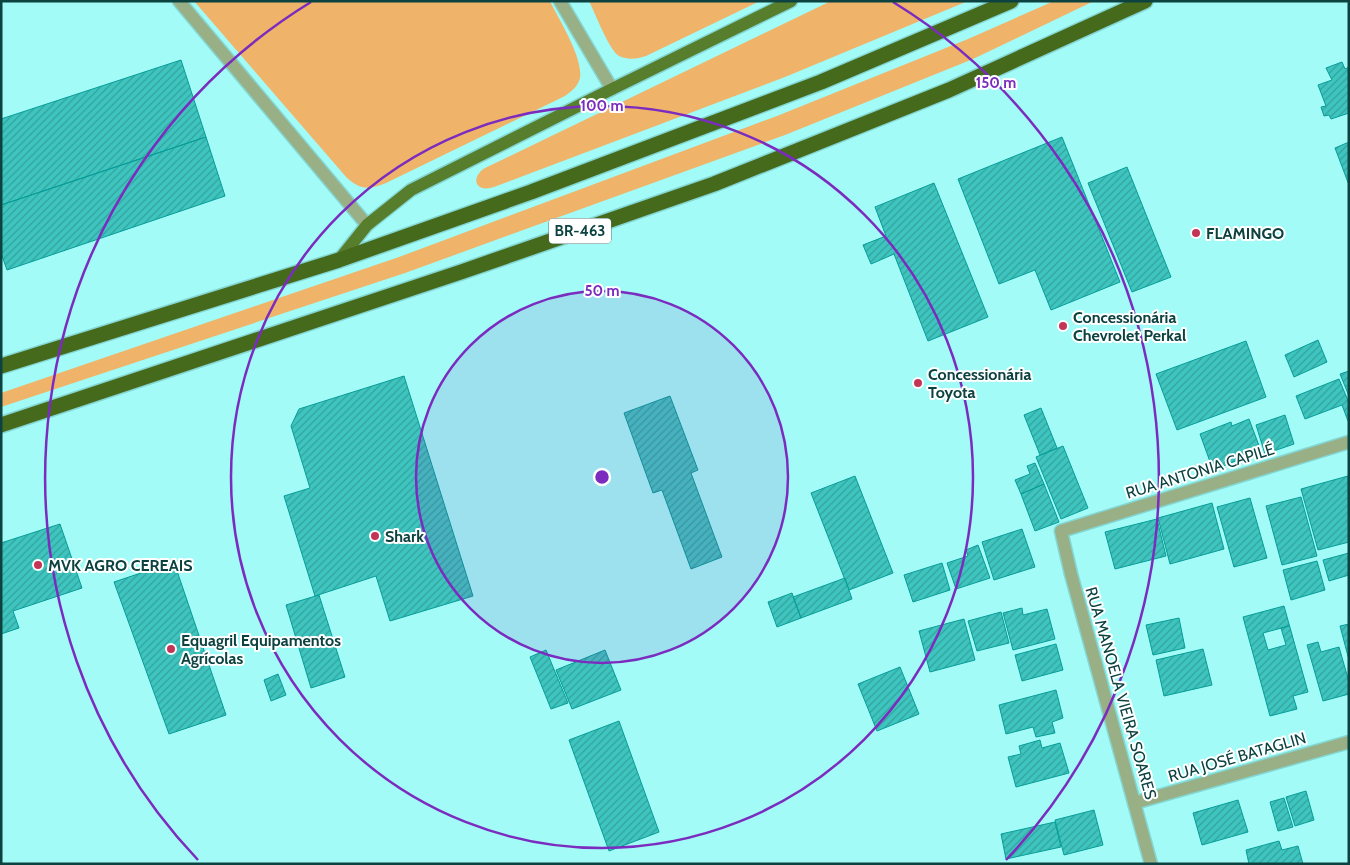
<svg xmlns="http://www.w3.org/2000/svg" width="1350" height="865" viewBox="0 0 1350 865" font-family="Cabin,sans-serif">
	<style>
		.grass { fill: #efb46a }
		.building { fill: url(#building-hatch); stroke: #069d98; fill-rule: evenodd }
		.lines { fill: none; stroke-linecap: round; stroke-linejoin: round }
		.minor-casing { stroke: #84d6d2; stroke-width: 15 }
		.major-casing { stroke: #84d6d2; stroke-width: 15 }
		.highway-casing { stroke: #84d6d2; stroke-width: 18 }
		.minor { stroke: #99b086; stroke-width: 12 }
		.major { stroke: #577e2c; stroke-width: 12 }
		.highway { stroke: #466a1c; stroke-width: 15 }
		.ring { fill: none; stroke: #7b2cbf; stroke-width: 2.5 }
		.poi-dot { fill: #c43457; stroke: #fff; stroke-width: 2 }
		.labels { text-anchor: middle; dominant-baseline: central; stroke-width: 4; stroke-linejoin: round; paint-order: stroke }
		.shield { fill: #fff; stroke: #557b79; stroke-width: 1 }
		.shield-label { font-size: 15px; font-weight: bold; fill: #0c4240 }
		.poi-label { font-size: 16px; font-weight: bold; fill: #0c4240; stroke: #fff; text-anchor: start }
		.street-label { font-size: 16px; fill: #0c4240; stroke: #fff }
		.centre { fill: #7b2cbf; stroke: #fff; stroke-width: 2.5 }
		.ring-label { font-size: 15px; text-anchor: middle; font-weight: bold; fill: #7b2cbf; stroke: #fff; stroke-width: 4; stroke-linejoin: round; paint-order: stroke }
	</style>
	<defs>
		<pattern id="building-hatch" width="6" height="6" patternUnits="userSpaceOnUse" patternTransform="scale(1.25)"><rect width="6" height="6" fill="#3fc5bf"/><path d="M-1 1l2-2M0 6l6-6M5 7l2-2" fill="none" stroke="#33a29d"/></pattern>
	</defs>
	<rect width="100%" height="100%" fill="#a2fbf6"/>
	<path class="grass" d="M194,1H550C559,20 583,57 580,78C578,86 572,91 565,96L386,183C369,190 361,190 347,178Z
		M589,1H760L646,56C637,59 628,60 619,56C609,50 595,13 589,1Z
		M831,1H968L785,77L494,187C490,188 486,189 482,188C471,183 478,172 485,168Z
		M1054,1H1094L973,59L785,135L405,273L1,407V393L399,257L777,116L968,39Z"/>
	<path class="building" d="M181,60L206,137L1,205V119Z
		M1342,62L1345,69L1349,67V113L1331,119L1329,115L1324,116L1321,107L1326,106L1318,85L1332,80L1326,68Z
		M206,137L225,196L7,270L1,253V205Z
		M1062,137L1120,282L1051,310L1035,270L999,284L958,179Z
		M1349,142V185L1335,148Z
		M1127,167L1171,277L1132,292L1088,183Z
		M934,183L988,317L928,341L894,254L871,264L863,245L886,236L875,207Z
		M1318,340L1327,362L1294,377L1285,355Z
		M1246,341L1266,397L1177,430L1156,374Z
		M1349,371V396L1340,374Z
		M404,376L473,596L390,621L376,576L315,596L284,496L310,488L291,426L299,409Z
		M1339,379L1349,403V420L1348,421L1342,405L1305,419L1296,396Z
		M670,396L698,470L691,473L722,557L691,569L662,490L653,493L624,413Z
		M1041,408L1057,448L1040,455L1024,415Z
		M1285,415L1294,444L1265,454L1256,425Z
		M1249,419L1261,451L1213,470L1200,434L1231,422L1232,426Z
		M1063,446L1088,508L1061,519L1036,457Z
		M1035,463L1044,484L1021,494L1015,480L1030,474L1027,466Z
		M855,476L893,573L849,590L811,493Z
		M1348,476L1349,542L1318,550L1301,489Z
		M1044,484L1059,522L1035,531L1021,494Z
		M1301,497L1317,556L1282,565L1266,506Z
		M1250,498L1267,558L1234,567L1217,507Z
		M1212,503L1224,549L1170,564L1158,518Z
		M1157,519L1166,556L1115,569L1105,532Z
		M60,524L82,588L13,611L19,628L1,634V543Z
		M1022,529L1035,567L994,580L982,542Z
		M978,545L990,578L956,589L947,563L968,556L966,550Z
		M1349,553V575L1329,581L1323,560Z
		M1317,561L1325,590L1291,600L1283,570Z
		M174,562L226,715L169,734L114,582Z
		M942,563L950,590L913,602L904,575Z
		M845,578L852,599L801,618L793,597Z
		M792,593L801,618L777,627L768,602Z
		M319,595L345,677L311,688L286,605Z
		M1284,606L1308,692L1293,696L1297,709L1270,716L1243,617ZM1289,626L1281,628L1286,645L1268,650L1263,633Z
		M1022,608L1023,615L1047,609L1055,639L1013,650L1003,613Z
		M1001,612L1009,643L977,651L968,621Z
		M1179,618L1185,648L1153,655L1146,625Z
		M964,619L975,660L930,672L919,631Z
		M1349,624V660L1340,626Z
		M1318,642L1321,652L1339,647L1349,682V694L1323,701L1307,645Z
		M1056,644L1063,670L1022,681L1015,655Z
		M1203,649L1212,685L1164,696L1156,660Z
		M546,650L568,703L551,709L530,657Z
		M605,650L621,690L572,709L556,670Z
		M900,667L919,714L877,731L858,684Z
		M278,674L286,695L271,701L264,680Z
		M1056,690L1063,718L1052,722L1055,733L1036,737L1033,727L1006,734L999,705Z
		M619,721L659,832L609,851L569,740Z
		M1040,740L1042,748L1060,743L1069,773L1016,787L1008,757L1021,754L1019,746Z
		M1306,791L1314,820L1295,826L1286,797Z
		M1284,798L1293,827L1278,831L1270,802Z
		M1238,800L1248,832L1202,845L1193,813Z
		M1094,810L1103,845L1064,855L1055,820Z
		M1055,822L1061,847L1006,859L1001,834Z
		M1279,841L1282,850L1298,846L1303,864H1249L1246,850Z"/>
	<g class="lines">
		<g class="minor-casing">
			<path id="minor" d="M179,1L367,225
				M560,1L612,89
				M1134,803L1349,742
				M1151,864L1071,574L1061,531L1349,442"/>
		</g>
		<g class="major-casing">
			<path id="major" d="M339,260L367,225L411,190L612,89L791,1"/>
		</g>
		<g class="highway-casing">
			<path id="highway" d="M1,366L339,260L531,192L821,82L1011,1
				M1,425L461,272L714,184L949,90L1145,1"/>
		</g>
		<use href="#minor" class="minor"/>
		<use href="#major" class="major"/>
		<use href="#highway" class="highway"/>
	</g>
	<circle cx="602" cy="477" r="186" fill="#7b2cbf" fill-opacity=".12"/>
	<g class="ring">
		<circle cx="602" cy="477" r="186"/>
		<circle cx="602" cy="477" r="371"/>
		<path d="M198 860A557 557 0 0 1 311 2M893 2A557 557 0 0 1 1006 860"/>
	</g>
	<g class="poi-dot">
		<circle cx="1196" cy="233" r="5"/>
		<circle cx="1063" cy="326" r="5"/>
		<circle cx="918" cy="383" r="5"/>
		<circle cx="375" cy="536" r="5"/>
		<circle cx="38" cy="565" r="5"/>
		<circle cx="171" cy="649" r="5"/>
	</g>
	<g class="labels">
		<rect class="shield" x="549" y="218.5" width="62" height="25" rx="4"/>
		<g class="shield-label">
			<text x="580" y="231">BR-463</text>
		</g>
		<g class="poi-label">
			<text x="1206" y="233">FLAMINGO</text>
			<text x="1073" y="317">Concessionária<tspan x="1073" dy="18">Chevrolet Perkal</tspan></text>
			<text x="928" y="374">Concessionária<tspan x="928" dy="18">Toyota</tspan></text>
			<text x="385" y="536">Shark</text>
			<text x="48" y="565">MVK AGRO CEREAIS</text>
			<text x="181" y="640">Equagril Equipamentos<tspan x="181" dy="18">Agrícolas</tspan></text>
		</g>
		<g class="street-label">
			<text transform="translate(1200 471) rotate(-17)">RUA ANTONIA CAPILÉ</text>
			<text transform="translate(1121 693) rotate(74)">RUA MANOELA VIEIRA SOARES</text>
			<text transform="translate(1237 757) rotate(-16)">RUA JOSÉ BATAGLIN</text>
		</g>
	</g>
	<circle cx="602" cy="477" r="8" class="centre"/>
	<g class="ring-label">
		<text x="996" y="88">150 m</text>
		<text x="602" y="111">100 m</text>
		<text x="602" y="296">50 m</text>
	</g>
	<rect width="1350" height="865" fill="none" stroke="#0c4240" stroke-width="5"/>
</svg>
